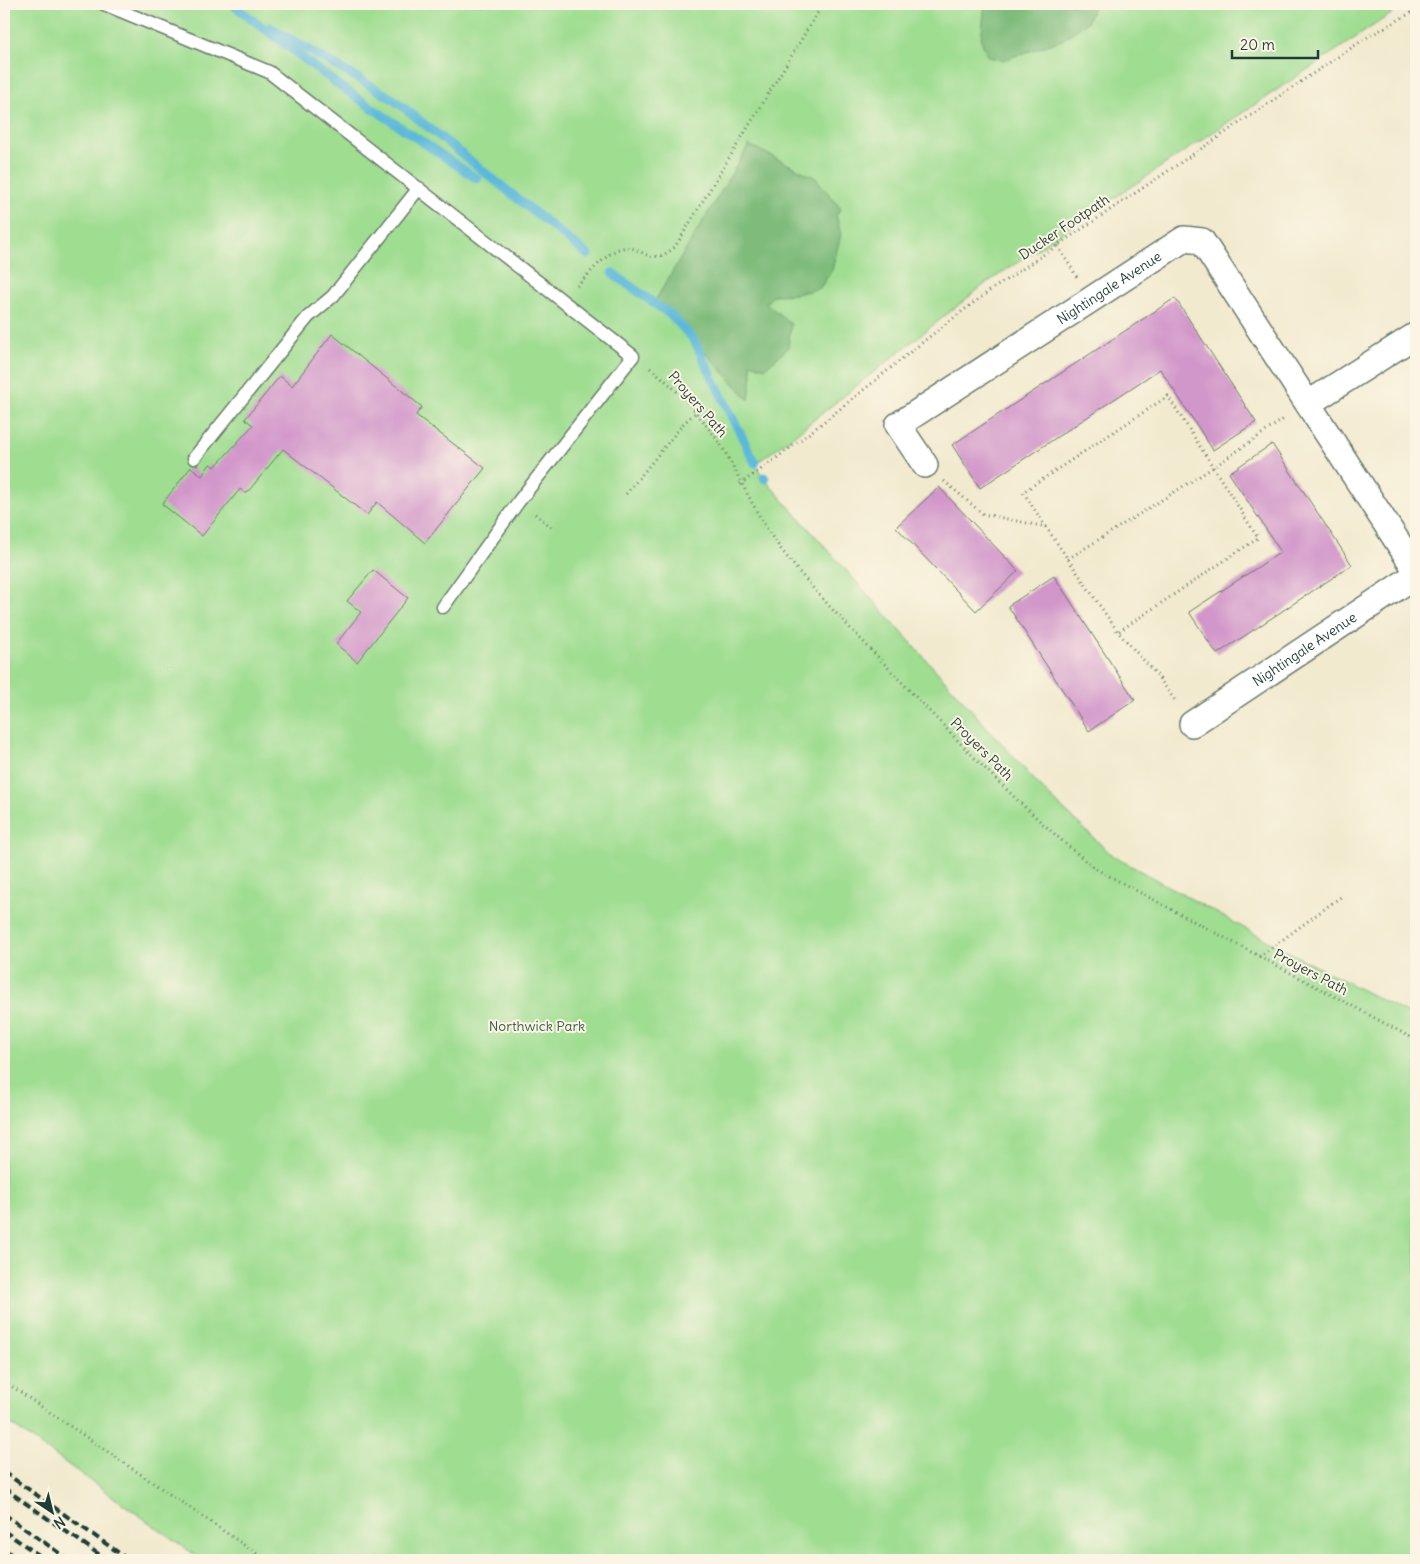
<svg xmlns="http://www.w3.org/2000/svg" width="1420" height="1564" viewBox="0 0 1420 1564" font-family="Delius,sans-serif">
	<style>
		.green { fill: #9fdd91; stroke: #5f8d62 }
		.forest { fill: #7fbc7b; stroke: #4f7c58 }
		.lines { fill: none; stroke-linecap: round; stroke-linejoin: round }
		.stream { stroke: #5bb8d9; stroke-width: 9 }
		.building { fill: #d297ca }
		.lane-casing { stroke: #697a6a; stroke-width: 15 }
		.street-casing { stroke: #697a6a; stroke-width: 28 }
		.path { stroke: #697a6a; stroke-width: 3; stroke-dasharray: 1 4; stroke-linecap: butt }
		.lane { stroke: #fff; stroke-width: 12 }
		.street { stroke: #fff; stroke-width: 25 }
		.rail { stroke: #1f3d34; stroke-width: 4; stroke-dasharray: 8 4; stroke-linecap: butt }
		.labels { text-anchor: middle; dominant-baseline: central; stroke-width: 4; stroke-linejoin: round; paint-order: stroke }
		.street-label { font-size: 14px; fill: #1f3d34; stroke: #fcf5e5 }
		.park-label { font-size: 14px; fill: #395d47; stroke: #fcf5e5 }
	</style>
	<rect width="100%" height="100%" fill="#fcf5e5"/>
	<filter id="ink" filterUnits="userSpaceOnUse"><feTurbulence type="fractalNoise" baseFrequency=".02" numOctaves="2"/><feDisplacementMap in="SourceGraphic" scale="10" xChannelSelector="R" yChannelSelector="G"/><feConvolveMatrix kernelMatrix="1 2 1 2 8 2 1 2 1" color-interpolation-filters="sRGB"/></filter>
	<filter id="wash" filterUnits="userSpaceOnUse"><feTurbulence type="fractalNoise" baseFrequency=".0096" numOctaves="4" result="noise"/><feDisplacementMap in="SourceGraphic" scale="20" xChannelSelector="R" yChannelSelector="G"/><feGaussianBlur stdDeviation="1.12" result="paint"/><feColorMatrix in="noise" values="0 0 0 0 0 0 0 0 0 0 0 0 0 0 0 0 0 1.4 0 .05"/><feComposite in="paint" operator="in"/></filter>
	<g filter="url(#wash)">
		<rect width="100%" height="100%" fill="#f2eacf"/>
		<path class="green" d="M4,4H1406L985,284L787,441L755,464L765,480L1046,793L1113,856L1275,945L1416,1018V1560H202L4,1419Z"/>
		<path class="forest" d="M985,4H1095L1087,22L1062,40L1003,60L988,57L981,40Z
			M749,145L816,178L841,209L836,215L841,234L832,270L820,288L796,294L773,295L766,303L791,324L788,348L765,368L751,363L752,374L749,400L672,316L653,304Z"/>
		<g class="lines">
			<path class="stream" d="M232,4L337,84L477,179
				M270,27L393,99L588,255
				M612,273L672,316L694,340L755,463
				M764,477L765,479"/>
		</g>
		<g id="blocks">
			<path class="building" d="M1175,298L1256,422L1213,450L1160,369L980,488L952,445Z
				M332,334L422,407L416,415L485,468L425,543L377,502L367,515L283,449L246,494L240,489L202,536L162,504L191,467L202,476L210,464L215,467L253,425L245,419L280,376L292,386Z
				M1272,444L1352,565L1217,654L1189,612L1281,552L1229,473Z
				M939,487L1018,571L976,611L896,527Z
				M373,570L408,598L357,662L336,644L361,612L347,601Z
				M1054,576L1135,700L1089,731L1008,606Z"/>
		</g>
	</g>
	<g filter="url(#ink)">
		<use href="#blocks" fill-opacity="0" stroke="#697a6a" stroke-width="1"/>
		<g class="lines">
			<g class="lane-casing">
				<path id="lane" d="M104,4L269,72L633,356L519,501L443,607
					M194,458L308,317L333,296L419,188"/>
			</g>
			<g class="street-casing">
				<g id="street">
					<path d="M1309,403L1416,335"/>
					<path id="s1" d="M925,465L898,425L1184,239L1202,241L1416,570"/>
					<path id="s2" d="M1192,724L1416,575"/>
				</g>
			</g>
			<path class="path" d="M1058,246L1077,277
				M577,286C587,276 608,251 622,248C644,244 647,270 675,247L823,4
				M650,368C679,390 706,421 725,452C745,487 758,520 784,553C817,596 856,633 893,673C958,741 1022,810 1096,869L1416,1040
				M944,481L983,514L1046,527L1118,632L1157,675L1176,702
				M740,484C828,424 905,352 991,290L1366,38L1416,10
				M626,494L684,423L695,413
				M535,514L554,529
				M1046,527L1023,492L1168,396L1258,538L1118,632
				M1068,559L1214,467L1285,418
				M1259,957L1342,896
				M4,1381L266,1560"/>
			<use href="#lane" class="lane"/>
			<use href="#street" class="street"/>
			<path class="rail" d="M4,1472L129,1560
				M4,1488L107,1560
				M4,1514L69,1560
				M4,1531L46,1560
				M4,1549L19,1560"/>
		</g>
	</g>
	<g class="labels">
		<g class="street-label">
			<text transform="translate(1064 227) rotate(-34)">Ducker Footpath</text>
			<text stroke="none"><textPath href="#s1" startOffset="300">Nightingale Avenue</textPath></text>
			<text transform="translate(698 404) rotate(49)">Proyers Path</text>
			<text stroke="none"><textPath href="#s2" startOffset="135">Nightingale Avenue</textPath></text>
			<text transform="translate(982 749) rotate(45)">Proyers Path</text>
			<text transform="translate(1311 972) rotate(28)">Proyers Path</text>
		</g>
		<g class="park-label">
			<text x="537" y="1026">Northwick Park</text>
		</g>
	</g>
	<rect width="1420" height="1564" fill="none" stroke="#fcf5e5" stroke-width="20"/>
	<g transform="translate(52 1512) rotate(145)" stroke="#fcf5e5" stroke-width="4" paint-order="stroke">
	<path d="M0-4L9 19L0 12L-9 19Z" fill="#1f3d34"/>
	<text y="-8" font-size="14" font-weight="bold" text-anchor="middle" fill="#1f3d34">N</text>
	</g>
	<path d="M1232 50v8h86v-8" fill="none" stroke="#1f3d34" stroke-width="2.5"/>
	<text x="1240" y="50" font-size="15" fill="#1f3d34" stroke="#fcf5e5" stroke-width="4" paint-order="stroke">20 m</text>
</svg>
